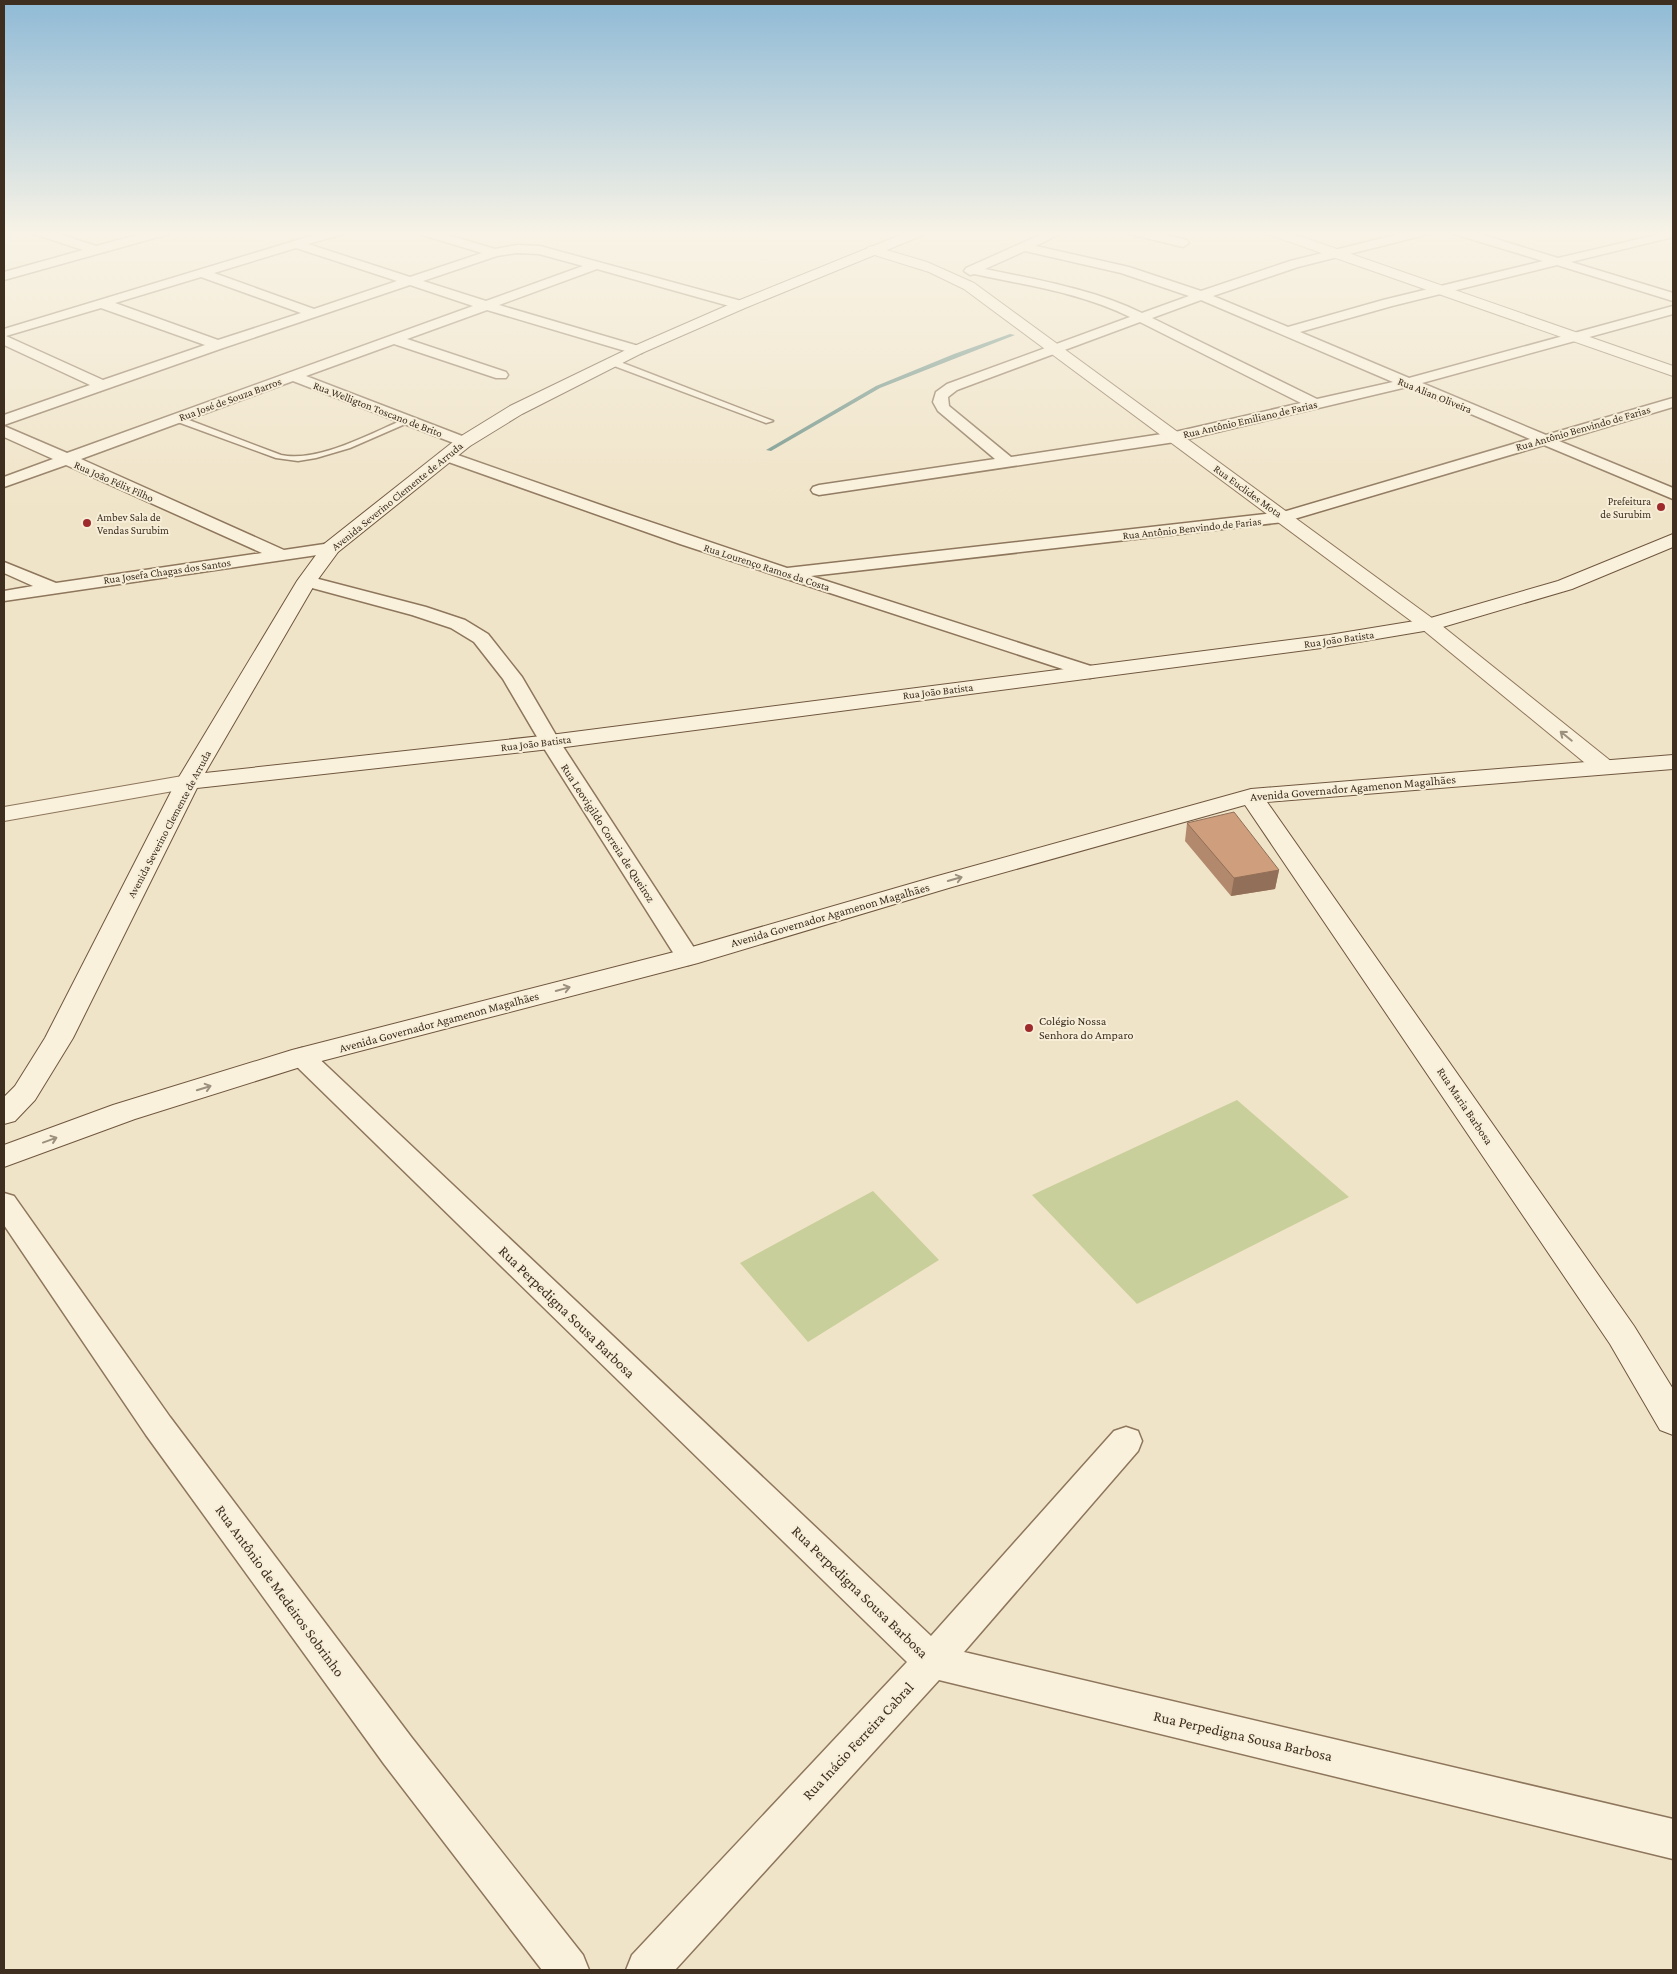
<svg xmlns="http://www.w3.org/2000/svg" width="1677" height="1974" viewBox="0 0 1677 1974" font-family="'Crimson Pro',serif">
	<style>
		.green { fill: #c9cf9b }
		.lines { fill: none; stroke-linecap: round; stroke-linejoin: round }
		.stream { fill: #6f938a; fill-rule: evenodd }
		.service-casing { stroke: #8d765c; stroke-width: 3 }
		.minor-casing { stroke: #8d765c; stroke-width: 3 }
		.tertiary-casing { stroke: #8d765c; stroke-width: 2 }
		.secondary-casing { stroke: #6f573f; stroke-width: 2 }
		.service { fill: #faf1dc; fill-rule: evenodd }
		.minor { fill: #faf1dc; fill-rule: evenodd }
		.tertiary { fill: #faf1dc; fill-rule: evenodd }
		.secondary { fill: #faf1dc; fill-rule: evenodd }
		.wall { fill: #b2896c }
		.shaded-wall { fill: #916f58 }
		.building { fill: #cf9f7d; stroke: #916f58 }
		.oneway { stroke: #9c907e }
		.poi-dot { fill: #9e2a2b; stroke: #f7eed8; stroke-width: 2 }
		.labels { text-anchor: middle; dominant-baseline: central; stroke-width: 4; stroke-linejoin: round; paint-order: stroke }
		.far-street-label { font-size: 11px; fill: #3d2e20; stroke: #f7eed8 }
		.far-poi-label { font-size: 11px; fill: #3d2e20; stroke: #f7eed8; text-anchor: end }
		.street-label { font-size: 12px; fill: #3d2e20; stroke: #f7eed8 }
		.poi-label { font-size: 12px; fill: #3d2e20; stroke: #f7eed8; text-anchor: start }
		.near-street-label { font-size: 15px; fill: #3d2e20; stroke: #f7eed8 }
	</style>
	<rect width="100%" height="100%" fill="#f0e4c8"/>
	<path class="green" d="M1237,1100L1349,1197L1137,1304L1032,1195Z
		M873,1191L939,1260L808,1342L740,1263Z"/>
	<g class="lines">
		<path class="stream" d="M1010,334L1015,335L880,388L771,451L766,450L876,386L954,354Z"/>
		<g class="service-casing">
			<path id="service" d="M609,360H615L773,421L766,423L609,364Z
				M175,417H181L281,455C318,463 371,433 405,419L412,421L350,448L316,458L298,461L276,458L175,421Z"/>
		</g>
		<g class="minor-casing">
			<path id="minor" d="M32,231H50L96,246L152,231H171L169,234L4,280V272L83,250L34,234Z
				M327,231H345L343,234L308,244L410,277L482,253L419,234L417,231H435L495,249L517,245L540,246L745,302L747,305L740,309L597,269L499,305L642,347L644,350L642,353H632L487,310L407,339L506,372L508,375L506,378H496L394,344L306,376L470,439L472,442L470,445L464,447L293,381L81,459L284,550L331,543L337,544L340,548L337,552L331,553L4,601V591L33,586L4,573V562L56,583L262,553L66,465L4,487V477L53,459L4,437V426L67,453L473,306L410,285L223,348L4,425V415L90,385L4,345V329ZM296,248L397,281L314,309L214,273ZM517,253L539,254L583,266L486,301L423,281L497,256ZM201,277L301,313L218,340L115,303ZM101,308L205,345L103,380L6,336Z
				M1049,231H1065L1036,246L1129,267L1201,291L1290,261L1411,231H1431L1429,234L1298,267L1213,296L1288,327L1383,300L1543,261L1454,234L1452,231H1470L1558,258L1673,231V237L1571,262L1673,293V301L1557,265L1392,306L1300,332L1409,378L1673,306V314L1422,383L1546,435L1673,398V407L1559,441L1673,488V499L1544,445L1284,522L811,576L1097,668L1100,672L1097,676L1090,678L680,544L440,459L438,456L440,453H452L612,509L787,568L1283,512L1530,439L1407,387L1175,442L819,495L813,493L811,490L813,487L819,485L995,459L938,411L933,402L936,392L947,384L1130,317C1082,293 1026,285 974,274L970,275L964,271L966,268ZM1025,251L1121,273L1189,296L1142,313C1093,289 1038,280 985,269ZM1201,300L1393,382L1317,399L1152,318ZM1140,322L1301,403L1175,432L1011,457L949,406L948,397L957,390Z
				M1127,231H1148L1187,240L1189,243L1183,247L1129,234Z
				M307,576L426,607L465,620L488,634L522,677L560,742L700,957L697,962L688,965L679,962L540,742L503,679L474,642L451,628L412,615L301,585L298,581L301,577Z
				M302,1048L311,1051L931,1636L1114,1431L1126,1427L1138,1431L1142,1441L1138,1451L964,1652L1673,1819V1859L939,1680L675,1970H626L632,1955L907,1662L293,1063L289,1057L293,1051Z
				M4,1193L14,1196L170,1417L412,1738L583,1955L589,1970H542L384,1764L146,1435L4,1225Z"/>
		</g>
		<g class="tertiary-casing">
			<path id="tertiary" d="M1265,231H1285L1673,366V376L1267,234Z
				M873,246L927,262L974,283L1436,621L1612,762L1616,767L1612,772L1604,774L1596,772L1422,629L964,289L929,272L868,253L866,250L868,247Z
				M188,775L196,777L200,782L196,787L4,821V807Z"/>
		</g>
		<g class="secondary-casing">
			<path id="secondary" d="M910,231H928L926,234L745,308L642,353L522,414L470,446L338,552L316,582L205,773L550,735L1329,635L1427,619L1558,581L1673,534V547L1572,589L1436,629L1329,647L550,749L197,788L73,1038L35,1100L15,1121L4,1124V1097L15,1086L45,1038L176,782L297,581L324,544L458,438L510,406L632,347L735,302Z
				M1673,755V769L1267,802L1634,1326L1673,1389V1435L1660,1430L1610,1344L1245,805L952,887L698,963L310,1064L135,1119L4,1167V1145L113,1105L292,1050L678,951L934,877L1251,789Z"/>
		</g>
		<use href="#service" class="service"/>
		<use href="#minor" class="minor"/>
		<use href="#tertiary" class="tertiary"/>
		<use href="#secondary" class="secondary"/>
	</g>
	<path class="wall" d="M1187,823L1279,870L1275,889L1231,896L1185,841Z"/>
	<path class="shaded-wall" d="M1279,870L1275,889L1231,896L1234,878Z"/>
	<path class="building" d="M1234,812L1279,870L1234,878L1187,823Z"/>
	<defs><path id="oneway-shaft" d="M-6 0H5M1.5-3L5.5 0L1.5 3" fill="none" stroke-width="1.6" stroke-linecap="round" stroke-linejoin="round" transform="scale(1.25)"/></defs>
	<g class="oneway">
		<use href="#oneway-shaft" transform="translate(1566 736) rotate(-141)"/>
		<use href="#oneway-shaft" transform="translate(955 879) rotate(-16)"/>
		<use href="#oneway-shaft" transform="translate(563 989) rotate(-15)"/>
		<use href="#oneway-shaft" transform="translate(204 1088) rotate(-17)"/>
		<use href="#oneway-shaft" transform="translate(50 1140) rotate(-20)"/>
	</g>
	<linearGradient id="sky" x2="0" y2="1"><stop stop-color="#8fbad6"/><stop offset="0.46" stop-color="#f8f3e6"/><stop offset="1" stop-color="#f8f3e6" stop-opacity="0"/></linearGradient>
	<rect width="1677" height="507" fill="url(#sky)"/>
	<g class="poi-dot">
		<circle cx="1661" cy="507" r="5"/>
		<circle cx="87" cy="523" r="5"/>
		<circle cx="1029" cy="1028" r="5"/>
	</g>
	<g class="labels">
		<g class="far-street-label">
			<text transform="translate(1435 395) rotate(22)">Rua Alian Oliveira</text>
			<text transform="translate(230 399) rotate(-20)">Rua José de Souza Barros</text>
			<text transform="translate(378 409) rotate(21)">Rua Welligton Toscano de Brito</text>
			<text transform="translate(1250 419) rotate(-13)">Rua Antônio Emiliano de Farias</text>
			<text transform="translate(1583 428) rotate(-16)">Rua Antônio Benvindo de Farias</text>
			<text transform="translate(114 481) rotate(24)">Rua João Félix Filho</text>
			<text transform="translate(1248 491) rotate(36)">Rua Euclides Mota</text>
			<text transform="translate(397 496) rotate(-39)">Avenida Severino Clemente de Arruda</text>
			<text transform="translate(1192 528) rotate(-6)">Rua Antônio Benvindo de Farias</text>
			<text transform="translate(767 567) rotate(18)">Rua Lourenço Ramos da Costa</text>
			<text transform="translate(167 571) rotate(-8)">Rua Josefa Chagas dos Santos</text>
			<text transform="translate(1339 639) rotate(-8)">Rua João Batista</text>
			<text transform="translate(938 691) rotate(-7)">Rua João Batista</text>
			<text transform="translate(536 743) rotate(-7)">Rua João Batista</text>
			<text transform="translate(169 824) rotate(-62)">Avenida Severino Clemente de Arruda</text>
		</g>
		<g class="far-poi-label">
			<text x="1651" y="501">Prefeitura<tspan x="1651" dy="13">de Surubim</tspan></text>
			<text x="97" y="517" text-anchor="start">Ambev Sala de<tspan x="97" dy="13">Vendas Surubim</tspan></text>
		</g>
		<g class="street-label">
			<text transform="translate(1353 788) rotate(-5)">Avenida Governador Agamenon Magalhães</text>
			<text transform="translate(608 833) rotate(57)">Rua Leovigildo Correia de Queiroz</text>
			<text transform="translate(830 915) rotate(-16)">Avenida Governador Agamenon Magalhães</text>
			<text transform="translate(439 1022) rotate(-15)">Avenida Governador Agamenon Magalhães</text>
			<text transform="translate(1465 1106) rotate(56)">Rua Maria Barbosa</text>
		</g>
		<g class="poi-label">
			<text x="1039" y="1021">Colégio Nossa<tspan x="1039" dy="14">Senhora do Amparo</tspan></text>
		</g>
		<g class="near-street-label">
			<text transform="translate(567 1312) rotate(44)">Rua Perpedigna Sousa Barbosa</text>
			<text transform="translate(280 1591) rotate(54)">Rua Antônio de Medeiros Sobrinho</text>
			<text transform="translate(860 1592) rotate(44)">Rua Perpedigna Sousa Barbosa</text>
			<text transform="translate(1243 1736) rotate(13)">Rua Perpedigna Sousa Barbosa</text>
			<text transform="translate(858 1741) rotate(-47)">Rua Inácio Ferreira Cabral</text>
		</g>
	</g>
	<rect width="1677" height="1974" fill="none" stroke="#3d2e20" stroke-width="10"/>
</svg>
